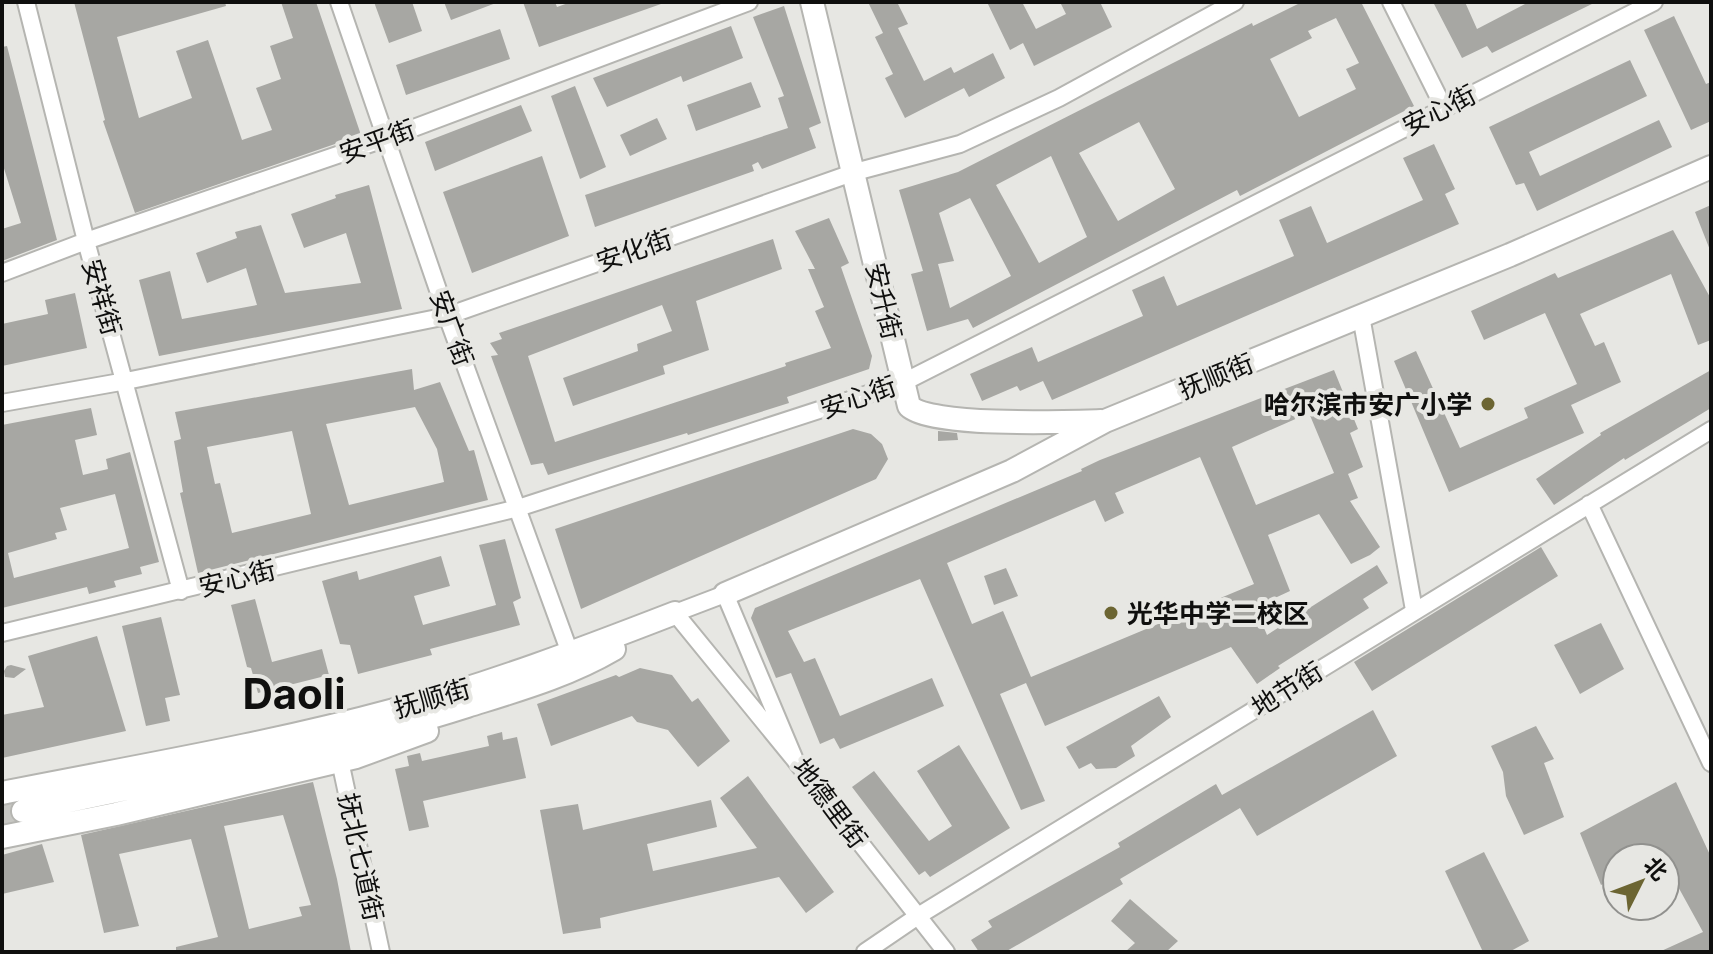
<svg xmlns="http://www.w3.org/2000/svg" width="1713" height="954" viewBox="0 0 1713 954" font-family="Inter,'Noto Sans SC',sans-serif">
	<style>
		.building { fill: #a7a7a3; fill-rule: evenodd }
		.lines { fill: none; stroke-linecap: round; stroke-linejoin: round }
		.major-tunnel { stroke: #c7c7c3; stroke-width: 22; stroke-dasharray: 22 11; stroke-linecap: butt }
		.minor-casing { stroke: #b5b5b1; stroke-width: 20 }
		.major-casing { stroke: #b5b5b1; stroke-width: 26 }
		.minor { stroke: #fff; stroke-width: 16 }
		.major { stroke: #fff; stroke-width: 22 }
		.poi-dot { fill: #6c6532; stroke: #e7e7e3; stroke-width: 3 }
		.labels { text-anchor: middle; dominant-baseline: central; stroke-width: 8; stroke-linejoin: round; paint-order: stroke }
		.street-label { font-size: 26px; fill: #0f0f0e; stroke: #e7e7e3 }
		.poi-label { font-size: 26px; font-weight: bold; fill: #0f0f0e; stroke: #e7e7e3; text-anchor: end }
		.town-label { font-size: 42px; font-weight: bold; fill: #0f0f0e; stroke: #e7e7e3 }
	</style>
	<rect width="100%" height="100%" fill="#e7e7e3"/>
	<path class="building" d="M74,2H225L226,6L117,37L139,118L192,98L176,51L208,40L242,140L272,130L256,88L281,79L270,46L293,38L281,2H316L361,135L135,213L103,121L105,120Z
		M374,2H412L422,31L389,43Z
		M444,2H496V3L451,20Z
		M523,2H555L557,7L571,2L661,4L539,47Z
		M868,2H897L908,24L898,28L924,81L951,67L954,73L993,53L1005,78L969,97L964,88L905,118L885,78L893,74L875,37L883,33Z
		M987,2H1022L1036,29L1066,14L1060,2H1100L1112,27L1034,66L1023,43L1010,50Z
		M1302,2H1361L1414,106L1240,196L1237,190L973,328L968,319L927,331L911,274L923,271L899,190L958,172L1252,23L1253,26ZM1336,18L1359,63L1346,69L1356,89L1299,117L1270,59L1312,38L1308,31ZM1139,122L1175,189L1118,221L1079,153ZM1051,156L1087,237L1039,263L996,185ZM970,198L1011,276L950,308L938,264L954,261L939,213Z
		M1433,2H1465L1477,29L1529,2H1596L1492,53L1487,46L1462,58Z
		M784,6L821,123L809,128L816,148L762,169L758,162L752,165L754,171L595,227L585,195L788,128L778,98L784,96L753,17Z
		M1674,16L1706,84L1711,82V121L1691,130L1644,30Z
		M731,26L743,58L683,82L681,76L607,107L593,78Z
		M500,29L510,59L406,95L396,65Z
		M7,46L57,240L2,261V229L21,223L2,162V47Z
		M1630,60L1647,96L1529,152L1540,176L1659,120L1672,147L1537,211L1524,183L1516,185L1489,127Z
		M751,82L761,107L696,131L687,105Z
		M575,86L606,167L580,179L551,96Z
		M521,105L532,131L435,171L425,142Z
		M657,118L667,139L630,156L620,135Z
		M1434,144L1455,189L1445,194L1459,224L1052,400L1043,381L1020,391L1017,386L982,401L970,374L1032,347L1038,362L1143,316L1132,290L1164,276L1177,306L1294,256L1279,220L1311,206L1327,243L1423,200L1403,158Z
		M542,156L569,236L472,273L443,192Z
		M369,185L402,309L159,356L139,280L170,271L182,319L257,305L246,268L207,283L196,253L237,238L235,232L261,225L285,293L361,283L346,233L304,248L291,214L336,198L335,195Z
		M1711,205V250H1710L1695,212Z
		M829,218L849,263L841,267L872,356L869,369L787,397L789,403L688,435L687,433L548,475L543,463L531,465L491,356L498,355L490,343L502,339L499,333L773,239L782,269L696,301L709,350L663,366L665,374L573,406L563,378L638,351L637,344L672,331L662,305L528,356L555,442L786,366L785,363L831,348L815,311L824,307L808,269H815L795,231Z
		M1673,230L1711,299V340L1698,345L1671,274L1580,314L1595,346L1604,342L1621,382L1571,405L1584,433L1449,492L1394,361L1416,351L1460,448L1528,418L1524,408L1577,384L1545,313L1484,340L1471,311L1555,273L1558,278Z
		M75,293L87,348L2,366V324L48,314L45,300Z
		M412,369L414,390L440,382L469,451L474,450L488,500L198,573L180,493L183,492L174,441L181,439L175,412ZM415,407L437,449L444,482L349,505L326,424ZM292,431L311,514L232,533L220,483L215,484L207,447Z
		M1334,370L1358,429L1350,433L1363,467L1348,474L1358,498L1350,501L1380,547L1370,555L1351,564L1319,514L1268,535L1290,591L1255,607L1267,635L1377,565L1388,583L1363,599L1369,608L1278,666L1280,668L1257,684L1231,647L1045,726L1026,683L1000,694L1045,801L1021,810L920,579L788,631L804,662L815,658L840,716L932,678L944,706L840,749L834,738L820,744L791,673L776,678L751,618L755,608L1082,471L1081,469L1100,460ZM1309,413L1334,473L1256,505L1232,447ZM1200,457L1254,584L1031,677L1003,611L972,624L947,563L1095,500L1105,522L1124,513L1115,493Z
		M1711,370V408L1625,460L1624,458L1554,505L1536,479L1601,435L1600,433Z
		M91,408L97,435L75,440L83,475L108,469L106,459L130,452L159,562L140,567L142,574L114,581L116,587L89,594L87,587L2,608V425ZM115,494L129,548L14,578L8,553L57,539L55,533L67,530L60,508Z
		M853,429L871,434L882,444L888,459L876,479L581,609L555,529Z
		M938,431L957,433L958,440L938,441Z
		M505,539L521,598L513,602L520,625L430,649L432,655L358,674L350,645L340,644L322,581L357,571L359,580L441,556L450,586L414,596L423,625L496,605L479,545Z
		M1541,547L1558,576L1372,691L1354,662Z
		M1006,568L1018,596L994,605L984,576Z
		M255,599L272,662L322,649L329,675L258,693L251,668L247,667L231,605Z
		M161,617L180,695L165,698L170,721L146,726L122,626Z
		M1601,623L1624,669L1580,694L1554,645Z
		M97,636L126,731L2,758V715L44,707L28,656Z
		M11,665L26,669L14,678L5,677L4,671L7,666Z
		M640,668L672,675L692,702L698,698L730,741L698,767L668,730L637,722L632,716L551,746L537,704L616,675L619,677Z
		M1159,696L1171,717L1131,746L1135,756L1116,768L1096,769L1091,763L1079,769L1066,747Z
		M1373,710L1397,756L1257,836L1240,808L1120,879L1123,884L1005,952H979L971,940L992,927L988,921L1120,847L1118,843L1216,784L1222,795Z
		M1536,726L1554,759L1544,763L1564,817L1524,835L1506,796L1503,772L1491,746Z
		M502,732L503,740L517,737L526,778L423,801L429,827L409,831L395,769L409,766L407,756L420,753L422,761L489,746L487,736Z
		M959,745L1010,828L930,877L925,871L919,875L852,787L874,771L929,841L952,826L917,771Z
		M748,776L834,892L806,913L779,877L600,918L601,928L563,934L540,810L578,804L583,830L711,800L717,827L647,844L653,871L757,848L720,798Z
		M313,782L337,879L351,952H176V947L218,937L191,839L119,854L139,926L104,933L81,835ZM283,815L311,905L299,907L302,916L249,929L224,826Z
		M1676,782L1711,857V952H1659L1703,932L1665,863V858L1659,852L1649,858H1617V876L1601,885L1580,833Z
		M42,844L54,882L2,894V855Z
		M1484,852L1529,941L1509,952H1483L1445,871Z
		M1130,899L1178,941L1166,952H1125L1135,943L1111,921Z"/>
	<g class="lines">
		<path class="major-tunnel" d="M2,816L23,811"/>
		<g class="minor-casing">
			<path id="minor" d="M26,2L86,241L181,591
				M339,2L447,316L570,653
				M1391,2L1444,108
				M2,273L86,241L387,138L749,2
				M1361,316L1414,610
				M2,403L126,381L447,316L855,172L960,144L1059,98L1235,2
				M1589,504L1711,763
				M2,633L518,508L902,383L1654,2
				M795,760L675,613L725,594L795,760L946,952
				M340,761L381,952
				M865,952L918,916L1711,430"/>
		</g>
		<g class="major-casing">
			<path id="major" d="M812,2L909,406C930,427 1067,422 1101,421
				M725,594L1012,471L1105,421L1510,255L1711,167
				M2,793C133,767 265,745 394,710C490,684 582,649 675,613
				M23,811C171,778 323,752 467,706C518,690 568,676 614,649
				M2,837L116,814L356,757L427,731"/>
		</g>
		<use href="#minor" class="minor"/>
		<use href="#major" class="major"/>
	</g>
	<g class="poi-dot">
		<circle cx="1488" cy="404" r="8"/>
		<circle cx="1111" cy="613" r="8"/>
	</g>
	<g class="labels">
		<g class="street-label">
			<text transform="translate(1439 110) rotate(-27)">安心街</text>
			<text transform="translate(377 141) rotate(-20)">安平街</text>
			<text transform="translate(634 250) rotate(-19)">安化街</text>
			<text transform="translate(102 297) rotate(74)">安祥街</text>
			<text transform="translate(884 301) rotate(77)">安升街</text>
			<text transform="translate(452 328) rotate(70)">安广街</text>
			<text transform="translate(1216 376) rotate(-22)">抚顺街</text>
			<text transform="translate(858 397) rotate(-19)">安心街</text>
			<text transform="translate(237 578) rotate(-14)">安心街</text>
			<text transform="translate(1287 689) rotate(-32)">地节街</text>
			<text transform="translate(432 698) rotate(-16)">抚顺街</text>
			<text transform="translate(830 803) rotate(53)">地德里街</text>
			<text transform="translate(361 857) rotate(78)">抚北七道街</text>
		</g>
		<g class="poi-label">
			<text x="1472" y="404">哈尔滨市安广小学</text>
			<text x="1127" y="613" text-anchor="start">光华中学二校区</text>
		</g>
		<g class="town-label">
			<text x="294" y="693">Daoli</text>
		</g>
	</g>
	<rect width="1713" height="954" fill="none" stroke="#0f0f0e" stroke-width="8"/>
	<g transform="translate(1641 882) rotate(48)"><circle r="38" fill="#e7e7e3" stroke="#91918e" stroke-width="2"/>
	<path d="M0-6L14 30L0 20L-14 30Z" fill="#6c6532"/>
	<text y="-12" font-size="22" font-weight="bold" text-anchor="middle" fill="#0f0f0e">北</text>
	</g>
</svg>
